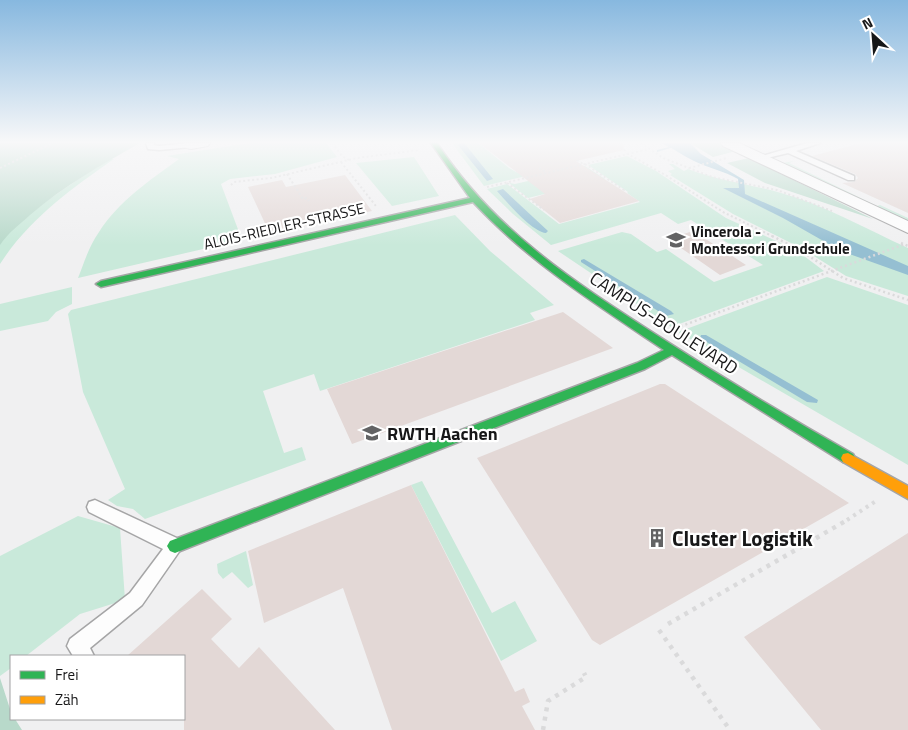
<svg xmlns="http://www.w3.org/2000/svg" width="908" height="730" viewBox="0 0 908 730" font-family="'Titillium Web',sans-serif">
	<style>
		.green { fill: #c9e9da }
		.forest { fill: #b8d9ca }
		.water { fill: #95bfd2 }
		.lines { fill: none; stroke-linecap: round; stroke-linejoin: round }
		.stream { fill: #95bfd2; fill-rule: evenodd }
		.building { fill: #e3d8d6 }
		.lane-casing { stroke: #a5a5a6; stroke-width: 3 }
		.street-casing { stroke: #a5a5a6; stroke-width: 2 }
		.fast-casing { stroke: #a5a5a6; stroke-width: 3 }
		.slow-casing { stroke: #a5a5a6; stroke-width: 3 }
		.path-far3 { stroke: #dadadb; stroke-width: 2; stroke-dasharray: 2 2.5; stroke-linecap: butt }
		.path-far2 { stroke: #dadadb; stroke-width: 2.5; stroke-dasharray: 2 3; stroke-linecap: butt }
		.path-far1 { stroke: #dadadb; stroke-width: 4; stroke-dasharray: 3 4.5; stroke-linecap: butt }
		.path { stroke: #dadadb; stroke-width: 4.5; stroke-dasharray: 4 5.5; stroke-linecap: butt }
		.lane { fill: #fdfdfd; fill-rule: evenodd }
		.street { fill: #fdfdfd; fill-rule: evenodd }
		.fast { fill: #30b455; fill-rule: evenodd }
		.slow { fill: #ff9f0a; fill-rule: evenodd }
		.labels { text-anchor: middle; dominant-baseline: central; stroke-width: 4.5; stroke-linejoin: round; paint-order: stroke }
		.far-street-label { font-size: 15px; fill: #171718; stroke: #fff }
		.far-poi-label { font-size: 15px; font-weight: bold; fill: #171718; stroke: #fff; text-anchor: start }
		.street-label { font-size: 18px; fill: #171718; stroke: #fff }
		.poi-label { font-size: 18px; font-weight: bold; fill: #171718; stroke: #fff; text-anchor: start }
		.near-poi-label { font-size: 21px; font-weight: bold; fill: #171718; stroke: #fff; text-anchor: start }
	</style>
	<rect width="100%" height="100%" fill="#f0f0f1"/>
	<path class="green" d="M249,143H326L337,157L275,174L230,179L221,184L242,240L78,278C84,263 89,246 99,232C119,201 150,180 179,159L167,156Z
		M452,143H477L482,146L509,168L518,173L543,172L484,186Z
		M627,156L656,171L726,218L796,250L824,271L671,327L558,251L622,232L631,234L657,252L666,249L714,282L763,265L691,220L678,224L661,213L551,245L513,214L487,189L507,184L559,224L640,202L627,193L628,192L588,165Z
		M414,157L439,196L392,206L356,163Z
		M111,159H114C71,189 29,219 0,264C0,258 0,250 0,244C7,225 91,170 111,159Z
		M794,161L789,163L877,206L880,205L908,218V221L783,163Z
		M669,164H673L684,171L688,169C719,181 750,184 781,193C825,205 866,229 908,248V296L846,276L801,248L733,214L670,175L672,174L668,171L675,169Z
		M582,166H585L605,179L528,198L509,183L515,184L584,168Z
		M455,215L490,251L554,305L530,313L535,320L320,391L314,374L263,391L284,453L302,447L306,460L145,519L133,509L117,506L108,500L125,489L83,392L68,314L71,310Z
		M827,277L908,305V465L678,332Z
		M72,287V304L56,312L48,321L0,331V304Z
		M422,481L492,613L515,601L537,641L501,661L411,485Z
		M78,516L120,528L125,600L80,614L26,656H11V668L0,676V556Z
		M246,551L253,585L248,588L232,572L223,579L218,573L217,564Z"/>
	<path class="forest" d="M0,143H140C101,165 64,186 30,215C19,225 8,233 0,245Z
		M690,143H719L736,151L713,157Z
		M749,158L873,219L765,183L727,163Z
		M0,678L11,712V719H15L22,730H0Z"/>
	<path class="water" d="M462,143L465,144L493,179L487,181L458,145Z
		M662,143H690L701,154L744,180L745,194L908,266V275L841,251L783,218L723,188H739L738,179C724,171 709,168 694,161C683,156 673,148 662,143Z
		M503,189L548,231L546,233C532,232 507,202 497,191Z
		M584,259L671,311L674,314L666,316L581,262V260Z
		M701,335H706L818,400L817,403L807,402L700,338Z"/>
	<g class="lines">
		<path class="stream" d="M661,143H666L674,147L657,152V150L669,147Z"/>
	</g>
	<path class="building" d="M479,143H623L624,150L576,161L639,201L560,223L530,199L545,194Z
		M861,143H908V213L842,183L854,182L858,178L855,174L812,156Z
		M345,175L372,211L270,234L248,187L282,180L286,187Z
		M693,231L723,250L746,265L720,275L668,239Z
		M563,312L613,348L352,444L327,389Z
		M660,384H665L849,503L600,645L592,640L477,458Z
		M411,485L515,692L524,688L530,702L522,706L535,730H392L343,588L264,623L248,551Z
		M908,533V730H821L744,637Z
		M202,589L232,619L211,639L239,668L259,647L335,730H184V656H127Z"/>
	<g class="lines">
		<g class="lane-casing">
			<path id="lane" d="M146,143H154V145L159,146L188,143L195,145L191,147L159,150L148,149Z
				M807,143H820L796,151L854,176V180H848L788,153L759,160L755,158Z
				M95,500L181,540L183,546L142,605L90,648L94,656H73L67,646L70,639L130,593L163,549L89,512L87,507L89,502Z"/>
		</g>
		<g class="street-casing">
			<path id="street" d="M185,143H210L208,146L191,149L186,148L184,145Z
				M721,143H739L908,221V233L723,146Z"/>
		</g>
		<g class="fast-casing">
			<path id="fast" d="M431,143H437C493,229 571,280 655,334C720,376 786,416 853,454L855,458L853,462L848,463L843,462L672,355L645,369L180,551L175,553L170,551L167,546L170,541L637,363L664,350C597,305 529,262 473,202L101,287L96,284L101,281L470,198Z"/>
		</g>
		<g class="slow-casing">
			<path id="slow" d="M848,453L908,486V499L843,462L841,458L843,454Z"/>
		</g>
		<path class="path-far3" d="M332,143L342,156L349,160
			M618,143L628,154L667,176L723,212L774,237
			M641,143L663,158L712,177L777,190L832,211
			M577,160L583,164
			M341,162L376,206
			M585,164L624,190H622
			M0,168L53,143
			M539,168L547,173
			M689,168L727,158
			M287,174L303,199L307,198L309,201
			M507,183L544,210
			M231,185L234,182L271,178L357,158L419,150
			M487,187L649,149"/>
		<path class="path-far2" d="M772,236L798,249L843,278L908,300
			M901,243L908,246
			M676,328L905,244"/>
		<path class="path-far1" d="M847,520L876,501"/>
		<path class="path" d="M668,624L849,519
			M659,630L730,730
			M543,730L548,701L586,677L584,673"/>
		<use href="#lane" class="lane"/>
		<use href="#street" class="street"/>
		<use href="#fast" class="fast"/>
		<use href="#slow" class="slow"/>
	</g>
	<linearGradient id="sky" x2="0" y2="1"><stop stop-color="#87b8df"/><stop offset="0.58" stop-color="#f8f8f9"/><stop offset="1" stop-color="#f8f8f9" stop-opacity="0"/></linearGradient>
	<rect width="908" height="245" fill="url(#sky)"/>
	<defs>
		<g id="school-bare" transform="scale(1.5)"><path d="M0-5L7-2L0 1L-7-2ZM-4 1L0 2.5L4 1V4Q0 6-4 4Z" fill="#636364" stroke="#fff" stroke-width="2.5" paint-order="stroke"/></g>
		<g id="university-bare" transform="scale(1.5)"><path d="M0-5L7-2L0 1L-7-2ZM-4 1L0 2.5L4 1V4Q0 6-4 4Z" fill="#636364" stroke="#fff" stroke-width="2.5" paint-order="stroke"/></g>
		<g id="building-bare" transform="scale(1.5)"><path d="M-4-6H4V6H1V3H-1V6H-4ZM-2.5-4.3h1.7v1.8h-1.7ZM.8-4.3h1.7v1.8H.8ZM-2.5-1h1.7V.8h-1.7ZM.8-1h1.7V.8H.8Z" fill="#636364" stroke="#fff" stroke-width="2.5" paint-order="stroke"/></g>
	</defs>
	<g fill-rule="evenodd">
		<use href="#school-bare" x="676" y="240"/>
		<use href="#university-bare" x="372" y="433"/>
		<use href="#building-bare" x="657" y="538"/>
	</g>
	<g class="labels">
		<g class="far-street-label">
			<text transform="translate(284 226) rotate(-13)">ALOIS-RIEDLER-STRASSE</text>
		</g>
		<g class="far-poi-label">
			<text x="691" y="231">Vincerola -<tspan x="691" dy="17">Montessori Grundschule</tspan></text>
		</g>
		<g class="street-label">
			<text transform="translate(664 323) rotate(33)">CAMPUS-BOULEVARD</text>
		</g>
		<g class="poi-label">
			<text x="387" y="433">RWTH Aachen</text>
		</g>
		<g class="near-poi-label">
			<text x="672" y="538">Cluster Logistik</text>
		</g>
	</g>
	<rect x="10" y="655" width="175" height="65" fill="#ffffff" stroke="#a2a2a3"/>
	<rect x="20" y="671" width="25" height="8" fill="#30b455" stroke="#a2a2a3"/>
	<text x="55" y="680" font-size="15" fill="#171718">Frei</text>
	<rect x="20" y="696" width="25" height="8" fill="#ff9f0a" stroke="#a2a2a3"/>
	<text x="55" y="705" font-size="15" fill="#171718">Zäh</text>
	<g transform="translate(873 35) rotate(334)" stroke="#ffffff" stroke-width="4" paint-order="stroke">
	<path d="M0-4L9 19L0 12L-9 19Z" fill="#171718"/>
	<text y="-8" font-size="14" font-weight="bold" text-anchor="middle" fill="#171718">N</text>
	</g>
</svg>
